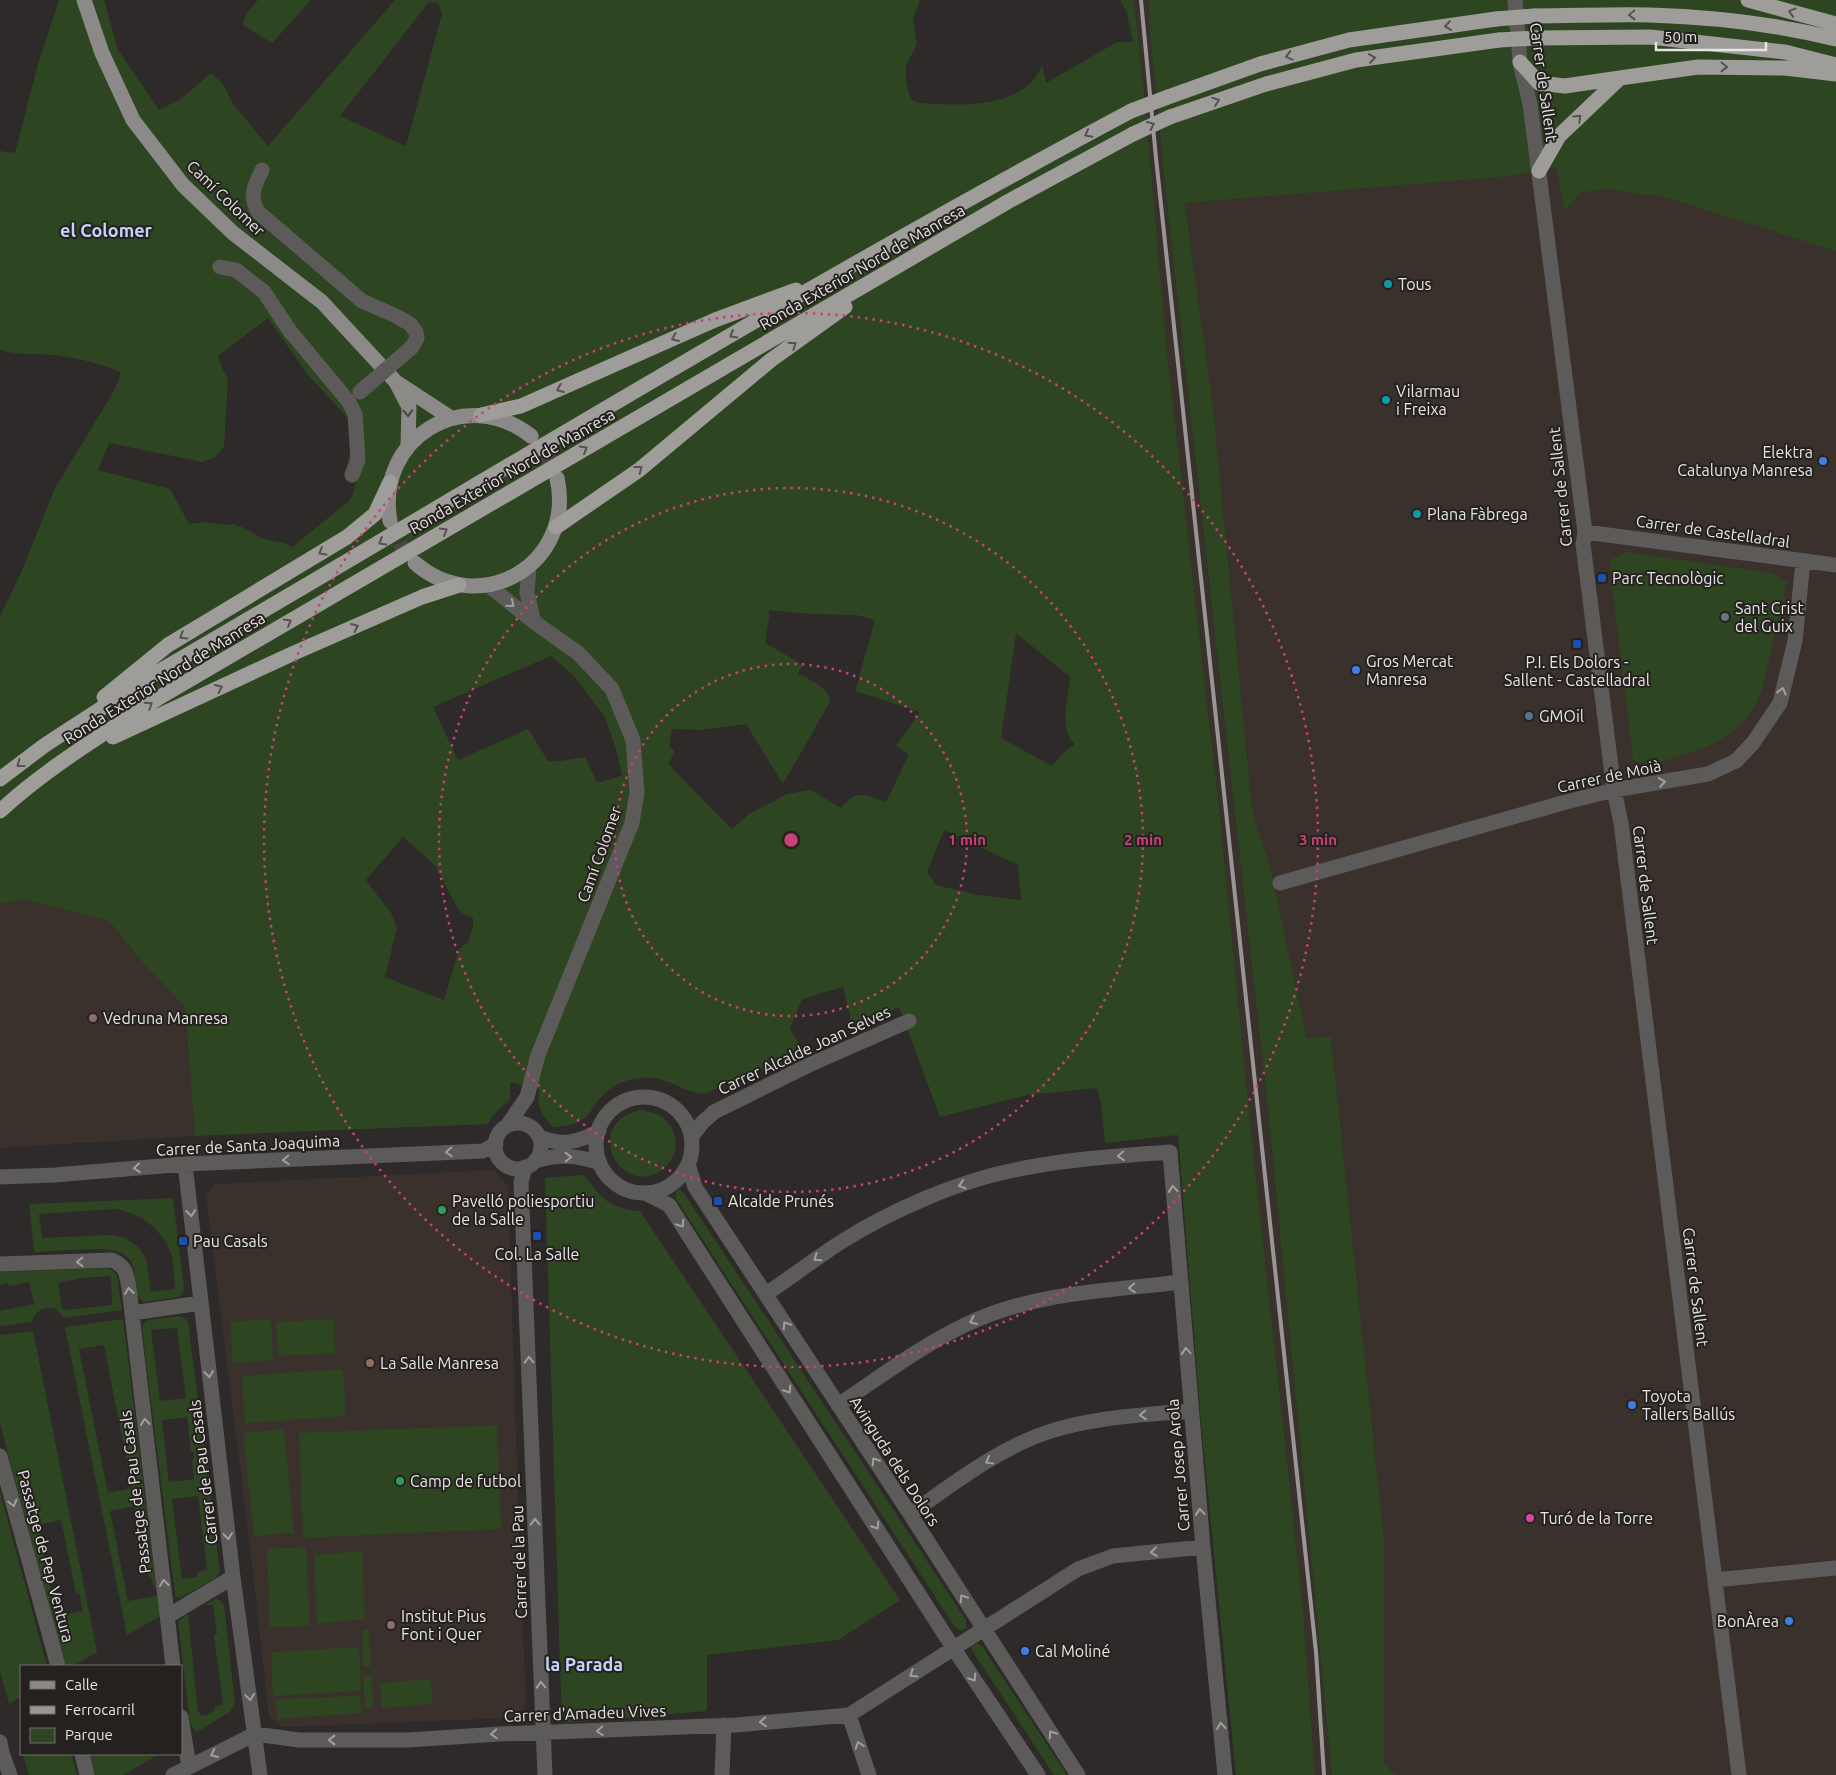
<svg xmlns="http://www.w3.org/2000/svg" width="1836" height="1775" viewBox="0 0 1836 1775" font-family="Ubuntu,sans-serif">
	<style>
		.built { fill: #3a312c }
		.green { fill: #2e4521; fill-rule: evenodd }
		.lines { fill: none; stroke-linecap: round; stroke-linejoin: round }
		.major-tunnel { stroke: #494645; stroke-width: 15; stroke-dasharray: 15 8; stroke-linecap: butt }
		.minor { stroke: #5c5b5a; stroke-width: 15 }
		.major { stroke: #8b8a88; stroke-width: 15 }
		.highway { stroke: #9e9d99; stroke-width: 15 }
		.rail { stroke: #999796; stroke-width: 4 }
		.minor-bridge { stroke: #5c5b5a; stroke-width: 15 }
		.highway-bridge { stroke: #9e9d99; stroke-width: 15 }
		.oneway { stroke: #555350 }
		.oneway2 { stroke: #484644 }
		.oneway3 { stroke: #a2a09f }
		.ring { fill: none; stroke: #c94176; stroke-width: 2.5; stroke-dasharray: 2.5 5 }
		.culture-dot { fill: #0f9aa8; stroke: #24211f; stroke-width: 2 }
		.shop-dot { fill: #3f7fe0; stroke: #24211f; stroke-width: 2 }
		.transit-dot { fill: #1a4fb4; stroke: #24211f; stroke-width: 2 }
		.worship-dot { fill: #6b7280; stroke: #24211f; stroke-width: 2 }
		.service-dot { fill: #5c6f8a; stroke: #24211f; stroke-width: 2 }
		.education-dot { fill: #8d6e63; stroke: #24211f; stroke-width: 2 }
		.leisure-dot { fill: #2e9e5b; stroke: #24211f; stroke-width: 2 }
		.hotel-dot { fill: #d1479c; stroke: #24211f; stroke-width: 2 }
		.labels { text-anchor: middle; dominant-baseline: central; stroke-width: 4; stroke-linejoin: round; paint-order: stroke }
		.street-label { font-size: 16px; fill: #e7e5e4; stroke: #24211f }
		.poi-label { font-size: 16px; fill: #e7e5e4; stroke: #24211f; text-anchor: start }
		.neighbourhood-label { font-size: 18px; font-weight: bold; fill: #c2d3fc; stroke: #24211f }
		.centre { fill: #c94176; stroke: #24211f; stroke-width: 2.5 }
		.ring-label { font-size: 15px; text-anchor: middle; font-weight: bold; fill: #c94176; stroke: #24211f; stroke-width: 4; stroke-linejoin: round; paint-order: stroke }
	</style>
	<rect width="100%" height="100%" fill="#2d2a29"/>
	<path class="built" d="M1134,0H1149V22L1167,204L1268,1109L1332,1775H1315L1303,1608L1249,1112L1219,808L1167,351L1144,92Z
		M1836,88V1775H1396L1384,1764V1539L1331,1037L1307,1038L1271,870L1252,808L1213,406L1185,202L1513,176L1556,167Z
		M23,899L109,921L142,962L185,1007L195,1136L0,1148V904Z
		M494,1170L508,1187L519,1531L526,1705L512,1718L282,1727L269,1717L250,1545L206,1195L216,1184Z"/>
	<path class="green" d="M59,0H104L118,50L159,110L181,99L211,73L223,84L233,104L268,146L395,0H920L913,19L917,44L906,65V80L909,95L913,101L921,103C958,106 1027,109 1042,65L1046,83L1117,42H1133L1127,13L1120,0H1134L1144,92L1167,351L1219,808L1249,1112L1303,1608L1315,1775H1236L1201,1423L1178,1135L1105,1143L1101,1104L1097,1088L1027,1095L940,1117L899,1007L853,1029L843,987L802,999L790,1029L803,1051L704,1094C682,1092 664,1074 641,1078C626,1079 610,1086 600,1098C594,1104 591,1114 583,1119C574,1126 564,1126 553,1127C541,1115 537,1106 539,1089L510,1082V1099L493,1115L488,1124L195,1136L185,1007L142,962L109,921L23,899L0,904V616L21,573L55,488L106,404L119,381L120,372C100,363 76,358 55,355C36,353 18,356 0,350V151L15,153L38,64ZM429,2L438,3L442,14L406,146L340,116ZM268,318L307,374L345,415L352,427L353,441L345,473L358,476L352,497L349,501L292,547L284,543L264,539L242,527L232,524L227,525L206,522L189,524L170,489L98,470L109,443L202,462L214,458L224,447L228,378L223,370L218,356ZM769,610L813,614L856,615L875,620L855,691L920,712L896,746L909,754L886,802C864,795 858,788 841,808L811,790L787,794L749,814L732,829L668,764L675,752L669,746L672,729L700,730L746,724L783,784L830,702C829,688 813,682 802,675L797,676L803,665L765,643L769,618ZM1016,633L1070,677C1069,696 1058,731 1075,744L1062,754L1052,766L1001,738ZM551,656L575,677L605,717L617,752L622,776L597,783L585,757L560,761H548L528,729L458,760L433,707ZM944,830L1018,865L1021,900L978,895L936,885L927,872ZM403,837L425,856L436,867L458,909L462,913L473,918V926L468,942L459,949L444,1000L385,977L397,927L391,913L366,880Z
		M258,0H311L272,43L243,25L245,15Z
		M1149,0H1836V251L1655,194L1649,196L1610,189L1581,192L1565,211L1556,167L1513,176L1185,203L1213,406L1252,808L1271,870L1307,1038L1331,1037L1384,1539V1764L1396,1775H1332L1268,1109L1167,204L1149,22Z
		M1626,552L1772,573L1787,582L1762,690C1744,733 1720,744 1678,756C1668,759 1657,764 1648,764C1643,765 1637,762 1633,760L1609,561Z
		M640,1110C646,1111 653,1112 659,1115C674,1124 682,1145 671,1160C633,1212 573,1128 640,1110Z
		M584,1175C601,1198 610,1209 640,1211L900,1600L838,1640L707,1655V1711L565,1723L561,1698L545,1178Z
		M679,1189L684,1193L966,1620V1628L962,1631L955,1627L676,1199V1191Z
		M173,1198L184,1288L183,1294L179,1297L145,1302C126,1295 146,1263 119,1252C105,1246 52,1252 34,1252L29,1204ZM115,1209C141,1213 165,1231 172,1257C174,1267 174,1279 175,1289L151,1292L146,1258L138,1247L125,1238L113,1235L42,1238L39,1214Z
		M108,1268L113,1271L117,1276L122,1310L64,1318L56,1309C44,1305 36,1310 32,1322L0,1326V1311L34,1304L29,1282L9,1286L8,1283L0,1285V1272ZM111,1276L112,1305L67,1310L62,1308L58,1283L83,1278Z
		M181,1316L186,1319L188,1322L220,1573L214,1579L178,1599L175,1594L142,1329L144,1323L148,1320ZM177,1328L186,1398L160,1401L151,1330ZM187,1417L191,1452H193L194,1459L192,1460L194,1479L169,1482L162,1420ZM198,1496L207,1570L197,1572V1577L182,1579L172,1499Z
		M123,1319L156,1588H154L151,1577H149L135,1506L110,1511L128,1601L157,1596L160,1616L127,1635L65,1327ZM104,1345L132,1488L108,1493L79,1349Z
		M271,1319L273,1360L233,1363L230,1322Z
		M334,1319L335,1353L278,1356L276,1322Z
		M33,1331L97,1652L73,1666H65L0,1424V1335ZM61,1520L76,1593H79L83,1611L56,1616L38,1525Z
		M343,1369L346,1416L245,1423L242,1376Z
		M497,1425L501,1529L303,1538L299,1433Z
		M284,1429L294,1533L254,1536L243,1433Z
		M0,1492L47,1666H21V1697L9,1704L0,1671Z
		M306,1547L310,1626L270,1627L267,1549Z
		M362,1551L365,1619L317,1624L314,1555Z
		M215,1599L220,1600L224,1605L235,1704L230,1712L197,1732L190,1724L178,1621L188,1614L198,1712L200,1713L201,1716L206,1715L215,1710V1706L223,1705L214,1635L217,1634L213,1605H205Z
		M369,1629L371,1666H363L362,1630Z
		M977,1643L982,1646L1067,1775H1054L973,1652L971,1647Z
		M359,1647L361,1691L273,1696L271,1652Z
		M372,1674L373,1707L365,1708L363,1675Z
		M431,1679L433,1704L382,1708L380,1683Z
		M360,1696L361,1713L277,1719L276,1699Z
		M23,1754H71L77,1775H29Z
		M90,1754H160L123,1775H95Z"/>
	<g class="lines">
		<path class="major-tunnel" d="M532,438L547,455L557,478
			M391,522L400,544L414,562"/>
		<path class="minor" d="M1515,0L1520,62L1530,104L1585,532L1583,544L1614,790L1621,823L1739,1775
			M262,170C254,187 249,195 258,212L362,301L396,316L410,324L416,332L417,338L412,347
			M220,267L236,270L264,292L290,331L349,402L355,414L358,460L352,475
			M1585,532L1836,565
			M529,567L527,593L534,622
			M488,585L534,622L578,653L612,689L633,740L637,792L632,823L538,1055L527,1097L507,1126
			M1280,883L1566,802L1614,790L1708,774L1736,761L1753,743L1780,703L1795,641L1803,561
			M596 1145a48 48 0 1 1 96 0a48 48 0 1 1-96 0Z
			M495 1146a23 23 0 1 1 46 0a23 23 0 1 1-46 0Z
			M539,1137C562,1146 577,1143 599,1131
			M691,1137L703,1122L714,1112L809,1065L909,1021
			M535,1161C559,1154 576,1155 600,1163
			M185,1164L233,1577L260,1775
			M688,1164L695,1187L910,1514L1078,1775
			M525,1167L521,1182L545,1775
			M0,1177L55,1175L185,1164L483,1151L496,1144
			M645,1193L669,1205L954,1649L1038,1775
			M0,1264L112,1260C127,1267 126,1273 129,1288L173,1666
			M766,1294C791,1277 815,1259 841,1242C890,1211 958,1181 1015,1170C1066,1159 1118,1156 1170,1152L1203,1547L1225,1775
			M132,1313L201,1303
			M838,1405C880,1377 922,1345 967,1324C1034,1292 1108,1291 1180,1282
			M0,1456L58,1666
			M910,1514C953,1484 997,1449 1048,1432C1094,1417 1143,1415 1191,1411
			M1715,1580L1836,1568
			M168,1616L233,1577
			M849,1715L869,1775
			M181,1717L189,1766
			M0,1742L2,1753L10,1775
			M82,1754L87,1775
			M173,1775L255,1734L299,1740H408L500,1734L736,1725L849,1715L1078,1569L1113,1556L1203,1547
			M722,1775L724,1725"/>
		<path class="major" d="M84,0L102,53L133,120L183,185L233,233L322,302L396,382L451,418
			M397,384L409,407L408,446
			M390,521C375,438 465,384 531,436
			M415,563C481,620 576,563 557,478"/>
		<path class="highway" d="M1748,0L1836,24
			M1534,16C1573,16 1611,14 1650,15C1712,17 1776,24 1836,39
			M1536,38L1650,37L1785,52L1836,65
			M1520,62L1539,83L1565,86L1620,78
			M1168,97L1260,64L1349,40L1496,19
			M1170,117L1266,84L1356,60L1499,40
			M1539,171L1559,136L1620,78L1698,67L1785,68L1836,74
			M481,415L521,406L715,320L796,290
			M556,527L639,470L771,360L845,307
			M104,697L168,645L347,537L375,514L390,482
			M113,737L294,653L422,597L459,585
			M0,779L45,745L148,678C475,488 797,289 1131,111
			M0,811C48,767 105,733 160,697L1009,201L1133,134"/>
		<path class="rail" d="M1141,0L1156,158L1316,1652L1324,1775"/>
		<path class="minor-bridge" d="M360,392L412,347"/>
		<path class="highway-bridge" d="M1496,19L1534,16
			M1499,40L1536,38
			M1131,111L1168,97
			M1133,134L1170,117"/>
	</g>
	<defs><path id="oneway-chevron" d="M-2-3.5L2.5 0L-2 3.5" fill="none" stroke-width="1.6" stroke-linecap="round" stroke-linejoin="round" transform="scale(1.25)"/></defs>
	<g class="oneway">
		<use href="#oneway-chevron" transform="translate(1792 12) rotate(-164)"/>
		<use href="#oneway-chevron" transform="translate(1632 15) rotate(179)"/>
		<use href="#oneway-chevron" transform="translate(1448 26) rotate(172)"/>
		<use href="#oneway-chevron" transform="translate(1289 56) rotate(165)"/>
		<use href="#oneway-chevron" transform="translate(1372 58) rotate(-8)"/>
		<use href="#oneway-chevron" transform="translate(1724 67) rotate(1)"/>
		<use href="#oneway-chevron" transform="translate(1216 101) rotate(-19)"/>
		<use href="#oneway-chevron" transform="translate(1578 118) rotate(-44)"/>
		<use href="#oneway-chevron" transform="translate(1151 125) rotate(-25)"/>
		<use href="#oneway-chevron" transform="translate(1088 134) rotate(152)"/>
		<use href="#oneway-chevron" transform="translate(733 335) rotate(149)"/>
		<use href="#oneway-chevron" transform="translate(675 338) rotate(156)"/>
		<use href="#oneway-chevron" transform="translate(793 345) rotate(-34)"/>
		<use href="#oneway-chevron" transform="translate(560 389) rotate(157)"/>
		<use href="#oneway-chevron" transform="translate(584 449) rotate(-30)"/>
		<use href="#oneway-chevron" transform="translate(639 469) rotate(-37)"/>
		<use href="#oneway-chevron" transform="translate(444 531) rotate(-30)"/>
		<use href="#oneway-chevron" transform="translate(382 542) rotate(149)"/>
		<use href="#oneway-chevron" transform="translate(322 552) rotate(149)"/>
		<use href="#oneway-chevron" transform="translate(288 622) rotate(-30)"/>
		<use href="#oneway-chevron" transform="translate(355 627) rotate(-24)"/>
		<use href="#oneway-chevron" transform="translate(183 636) rotate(148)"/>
		<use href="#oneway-chevron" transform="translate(219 688) rotate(-25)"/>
		<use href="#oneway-chevron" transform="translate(149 705) rotate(-33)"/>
		<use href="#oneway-chevron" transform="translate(20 764) rotate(143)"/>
	</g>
	<use class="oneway2" href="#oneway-chevron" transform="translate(408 413) rotate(87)"/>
	<g class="oneway3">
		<use href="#oneway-chevron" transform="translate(511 604) rotate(39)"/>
		<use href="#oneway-chevron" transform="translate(1782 691) rotate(-76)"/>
		<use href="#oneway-chevron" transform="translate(1662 782) rotate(-9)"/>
		<use href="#oneway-chevron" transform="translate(449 1152) rotate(177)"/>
		<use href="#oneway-chevron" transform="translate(1121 1156) rotate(176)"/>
		<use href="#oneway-chevron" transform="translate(568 1157) rotate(-1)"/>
		<use href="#oneway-chevron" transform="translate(286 1160) rotate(177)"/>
		<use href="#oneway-chevron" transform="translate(137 1168) rotate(175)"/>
		<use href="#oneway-chevron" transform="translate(962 1185) rotate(164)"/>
		<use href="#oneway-chevron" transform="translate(1173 1189) rotate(-95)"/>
		<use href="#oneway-chevron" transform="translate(191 1213) rotate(84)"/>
		<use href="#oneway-chevron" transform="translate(681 1224) rotate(57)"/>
		<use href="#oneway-chevron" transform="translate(817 1258) rotate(146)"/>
		<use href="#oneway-chevron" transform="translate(80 1262) rotate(178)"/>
		<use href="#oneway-chevron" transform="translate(1132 1288) rotate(176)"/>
		<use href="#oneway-chevron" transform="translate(129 1291) rotate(-97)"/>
		<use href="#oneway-chevron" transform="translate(973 1321) rotate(157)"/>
		<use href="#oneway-chevron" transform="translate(786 1325) rotate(-123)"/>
		<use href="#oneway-chevron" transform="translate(1186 1351) rotate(-95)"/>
		<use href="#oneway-chevron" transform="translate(529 1360) rotate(-92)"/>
		<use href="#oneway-chevron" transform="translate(209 1374) rotate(83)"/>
		<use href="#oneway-chevron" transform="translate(788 1390) rotate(57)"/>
		<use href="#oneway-chevron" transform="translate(1143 1415) rotate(176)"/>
		<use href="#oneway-chevron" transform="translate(145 1422) rotate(-97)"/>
		<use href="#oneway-chevron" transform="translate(875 1461) rotate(-123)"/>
		<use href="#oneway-chevron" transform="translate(989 1461) rotate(151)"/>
		<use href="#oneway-chevron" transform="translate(13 1503) rotate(75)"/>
		<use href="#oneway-chevron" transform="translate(1200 1512) rotate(-95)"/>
		<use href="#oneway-chevron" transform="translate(535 1522) rotate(-92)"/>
		<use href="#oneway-chevron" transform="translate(876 1526) rotate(57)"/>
		<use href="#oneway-chevron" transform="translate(228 1536) rotate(83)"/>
		<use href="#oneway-chevron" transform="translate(1154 1552) rotate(174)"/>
		<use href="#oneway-chevron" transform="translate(164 1583) rotate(-97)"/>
		<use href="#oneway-chevron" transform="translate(963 1598) rotate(-123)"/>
		<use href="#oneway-chevron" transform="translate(913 1674) rotate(148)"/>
		<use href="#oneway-chevron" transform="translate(973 1678) rotate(57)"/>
		<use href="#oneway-chevron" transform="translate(541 1685) rotate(-92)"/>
		<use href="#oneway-chevron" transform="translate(250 1697) rotate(82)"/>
		<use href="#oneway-chevron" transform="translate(763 1722) rotate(175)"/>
		<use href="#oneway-chevron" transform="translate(1221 1726) rotate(-96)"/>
		<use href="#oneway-chevron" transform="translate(600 1731) rotate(177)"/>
		<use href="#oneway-chevron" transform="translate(494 1734) rotate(177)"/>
		<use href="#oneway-chevron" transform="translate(1052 1734) rotate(-123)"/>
		<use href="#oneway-chevron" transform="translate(332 1740) rotate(-180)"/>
		<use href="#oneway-chevron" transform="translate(859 1745) rotate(-108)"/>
		<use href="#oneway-chevron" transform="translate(214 1754) rotate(155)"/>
	</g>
	<g class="ring">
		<circle cx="791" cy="840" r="176"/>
		<circle cx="791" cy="840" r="352"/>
		<circle cx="791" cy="840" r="527"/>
	</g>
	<g class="culture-dot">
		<circle cx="1388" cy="284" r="5"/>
		<circle cx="1386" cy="400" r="5"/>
		<circle cx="1417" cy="514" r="5"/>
	</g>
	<g class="shop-dot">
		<circle cx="1823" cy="461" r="5"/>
		<circle cx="1356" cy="670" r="5"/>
		<circle cx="1632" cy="1405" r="5"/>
		<circle cx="1789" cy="1621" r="5"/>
		<circle cx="1025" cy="1651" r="5"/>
	</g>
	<g class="transit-dot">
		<rect x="1597" y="573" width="10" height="10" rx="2.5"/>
		<rect x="1572" y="639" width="10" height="10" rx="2.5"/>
		<rect x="713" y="1196" width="10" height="10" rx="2.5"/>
		<rect x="532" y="1231" width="10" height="10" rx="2.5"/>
		<rect x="178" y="1236" width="10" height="10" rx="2.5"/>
	</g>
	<circle class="worship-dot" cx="1725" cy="617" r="5"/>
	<circle class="service-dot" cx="1529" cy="716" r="5"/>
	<g class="education-dot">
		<circle cx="93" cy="1018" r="5"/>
		<circle cx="370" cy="1363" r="5"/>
		<circle cx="391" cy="1625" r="5"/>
	</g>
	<g class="leisure-dot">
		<circle cx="442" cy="1210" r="5"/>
		<circle cx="400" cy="1481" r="5"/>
	</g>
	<circle class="hotel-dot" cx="1530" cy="1518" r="5"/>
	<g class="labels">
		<g class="street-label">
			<text transform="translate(1544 82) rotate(82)">Carrer de Sallent</text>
			<text transform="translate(226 198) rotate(44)">Camí Colomer</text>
			<text transform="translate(862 267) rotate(-30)">Ronda Exterior Nord de Manresa</text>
			<text transform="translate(512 471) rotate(-30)">Ronda Exterior Nord de Manresa</text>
			<text transform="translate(1560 487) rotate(-96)">Carrer de Sallent</text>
			<text transform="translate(1713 531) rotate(8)">Carrer de Castelladral</text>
			<text transform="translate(164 678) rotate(-32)">Ronda Exterior Nord de Manresa</text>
			<text transform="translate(1609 776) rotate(-12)">Carrer de Moià</text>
			<text transform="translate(599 854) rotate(-70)">Camí Colomer</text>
			<text transform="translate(1646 885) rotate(83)">Carrer de Sallent</text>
			<text transform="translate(804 1050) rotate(-25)">Carrer Alcalde Joan Selves</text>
			<text transform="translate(248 1145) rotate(-3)">Carrer de Santa Joaquima</text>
			<text transform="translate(1696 1287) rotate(83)">Carrer de Sallent</text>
			<text transform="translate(895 1461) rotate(57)">Avinguda dels Dolors</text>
			<text transform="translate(1178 1465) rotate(-95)">Carrer Josep Arola</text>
			<text transform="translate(203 1472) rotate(-97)">Carrer de Pau Casals</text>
			<text transform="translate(135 1492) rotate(-97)">Passatge de Pau Casals</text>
			<text transform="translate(46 1556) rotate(75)">Passatge de Pep Ventura</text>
			<text transform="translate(519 1562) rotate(-92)">Carrer de la Pau</text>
			<text transform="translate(585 1713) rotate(-2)">Carrer d'Amadeu Vives</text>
		</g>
		<g class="poi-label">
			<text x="1398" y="284">Tous</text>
			<text x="1396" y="391">Vilarmau<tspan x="1396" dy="18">i Freixa</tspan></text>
			<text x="1813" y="452" text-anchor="end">Elektra<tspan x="1813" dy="18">Catalunya Manresa</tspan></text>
			<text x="1427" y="514">Plana Fàbrega</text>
			<text x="1612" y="578">Parc Tecnològic</text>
			<text x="1735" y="608">Sant Crist<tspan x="1735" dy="18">del Guix</tspan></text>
			<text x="1366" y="661">Gros Mercat<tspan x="1366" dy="18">Manresa</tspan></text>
			<text x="1577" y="662" text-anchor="middle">P.I. Els Dolors -<tspan x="1577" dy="18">Sallent - Castelladral</tspan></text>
			<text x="1539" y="716">GMOil</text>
			<text x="103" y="1018">Vedruna Manresa</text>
			<text x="452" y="1201">Pavelló poliesportiu<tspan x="452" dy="18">de la Salle</tspan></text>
			<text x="728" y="1201">Alcalde Prunés</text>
			<text x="193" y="1241">Pau Casals</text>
			<text x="537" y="1254" text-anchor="middle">Col. La Salle</text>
			<text x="380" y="1363">La Salle Manresa</text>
			<text x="1642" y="1396">Toyota<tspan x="1642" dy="18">Tallers Ballús</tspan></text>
			<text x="410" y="1481">Camp de futbol</text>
			<text x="1540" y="1518">Turó de la Torre</text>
			<text x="401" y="1616">Institut Pius<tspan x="401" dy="18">Font i Quer</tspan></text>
			<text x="1779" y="1621" text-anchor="end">BonÀrea</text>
			<text x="1035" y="1651">Cal Moliné</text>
		</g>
		<g class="neighbourhood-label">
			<text x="106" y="230">el Colomer</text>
			<text x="584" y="1664">la Parada</text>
		</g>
	</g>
	<circle cx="791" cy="840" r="8" class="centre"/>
	<g class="ring-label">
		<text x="967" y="845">1 min</text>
		<text x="1143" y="845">2 min</text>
		<text x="1318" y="845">3 min</text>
	</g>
	<rect x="20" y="1665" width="162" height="90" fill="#24211f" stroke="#726f6e"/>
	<rect x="30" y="1681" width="25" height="8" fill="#8b8a88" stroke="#726f6e"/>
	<text x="65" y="1690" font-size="15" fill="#e7e5e4">Calle</text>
	<rect x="30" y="1706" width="25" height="8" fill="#999796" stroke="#726f6e"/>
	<text x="65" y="1715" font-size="15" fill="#e7e5e4">Ferrocarril</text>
	<rect x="30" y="1728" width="25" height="15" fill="#2e4521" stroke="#726f6e"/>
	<text x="65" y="1740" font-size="15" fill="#e7e5e4">Parque</text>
	<path d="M1656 42v8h110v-8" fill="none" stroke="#e7e5e4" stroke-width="2.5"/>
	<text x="1664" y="42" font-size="15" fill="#e7e5e4" stroke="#24211f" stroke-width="4" paint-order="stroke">50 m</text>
</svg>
